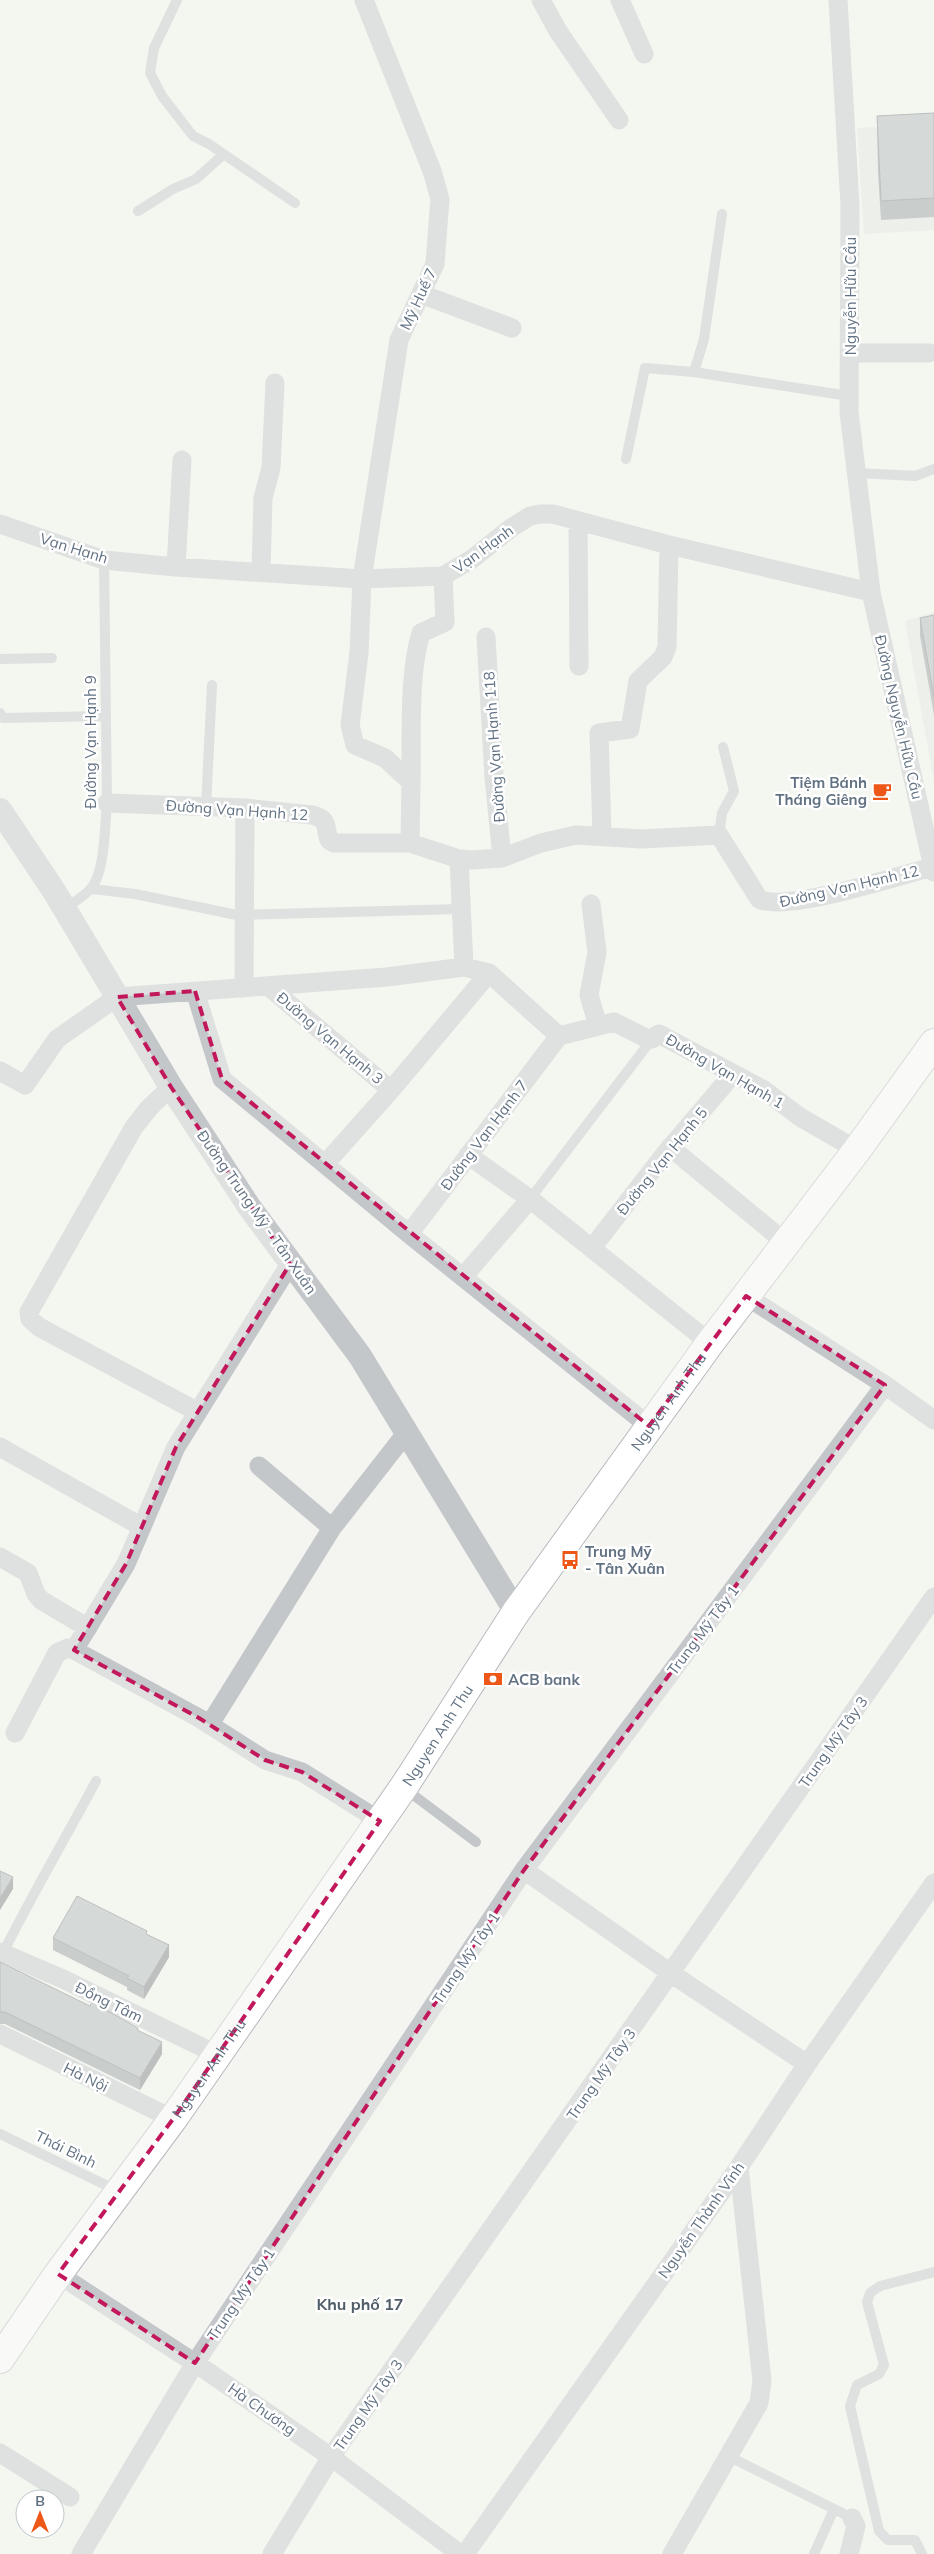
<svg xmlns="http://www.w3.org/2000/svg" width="934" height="2554" viewBox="0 0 934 2554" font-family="Mulish,sans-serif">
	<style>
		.built { fill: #e5e6e4 }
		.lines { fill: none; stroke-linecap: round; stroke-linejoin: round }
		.secondary-casing { stroke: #b6babf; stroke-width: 30 }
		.service { stroke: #c4c7ca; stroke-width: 10 }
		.minor { stroke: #c4c7ca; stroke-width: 19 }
		.tertiary { stroke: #c4c7ca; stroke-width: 24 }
		.secondary { stroke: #fff; stroke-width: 28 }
		.wall { fill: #969ca1 }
		.shaded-wall { fill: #7a7f83 }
		.building { fill: #afb5bb; stroke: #7a7f83 }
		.marked { fill: none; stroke: #c2185b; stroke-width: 4; stroke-dasharray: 10 6; stroke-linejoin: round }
		.labels { text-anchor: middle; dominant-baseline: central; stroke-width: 5; stroke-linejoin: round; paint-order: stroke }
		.street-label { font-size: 15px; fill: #627283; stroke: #fff }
		.poi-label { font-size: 15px; font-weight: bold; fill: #627283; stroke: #fff; text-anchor: start }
		.neighbourhood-label { font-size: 16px; font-weight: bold; fill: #505c68; stroke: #fff }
	</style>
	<rect width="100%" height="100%" fill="#f4f5f0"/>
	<path class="built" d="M934,124V230L864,234L857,128Z
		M934,612V781L905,621Z"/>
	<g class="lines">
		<g class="secondary-casing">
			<g id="secondary">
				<path id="s1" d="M0,2359L58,2274L173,2119L405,1785L516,1612L710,1343L857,1150L934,1043"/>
			</g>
		</g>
		<path class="service" d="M177,0L154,48L150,73L162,96L193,136L209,144L295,203
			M138,211L173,189L196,179L224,154
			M722,214L704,339L694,372L849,396
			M626,459L645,368L694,372
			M857,473L915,476L934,469
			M0,659L52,658
			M0,713L3,718L105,716
			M206,807L212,685
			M719,835L722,813L734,791L723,747
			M92,889L135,894L237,915L461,909
			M64,909C73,902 86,896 92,887C105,871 105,824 107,803L104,560
			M530,1199L652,1039
			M404,1788L476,1842
			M3,1953C32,1895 65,1839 96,1781
			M0,2134L118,2191
			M730,2457L852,2518
			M814,2554L834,2509
			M922,2554L915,2540H888L879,2531L850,2406L857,2385L879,2374L884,2365L867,2302L870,2293L880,2286L934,2272"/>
		<path class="minor" d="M364,0L432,171L440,199L435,264L399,340L362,579L359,653L350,725L355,745L385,758L411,782L410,843
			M541,0L558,31L619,120
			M620,0L644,54
			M838,0L850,205L849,412L871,592L934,872
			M421,294L512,328
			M850,353H929
			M578,521L579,666
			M0,524L104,560L176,567L362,579L443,576L472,559L511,528L530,516L540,514H553L669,545L871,592
			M176,567L182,460
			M261,572L263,498L271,468L275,383
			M486,637L494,777L502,858
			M411,782C412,737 408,675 421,633L445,622L443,576
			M107,803L245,808L312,815C330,820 324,825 329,840L334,843H410L459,859L471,860L502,858L541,843L576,835L641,839L719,835L759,899C786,913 900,875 933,867
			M602,836L599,733L630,729L638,681L663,657L667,647L669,545
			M459,859L464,967
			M591,904L597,952L589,995L598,1026
			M268,986L391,1090
			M244,988L245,808
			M195,991L222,1079L409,1234L649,1426
			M559,1036L614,1022L648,1039H652L659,1034L764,1090L800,1117L857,1150
			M0,1071L25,1085L57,1039L117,997L387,977L464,967L489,973L559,1036
			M171,1087L149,1108L134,1127L29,1312L30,1319L39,1327L198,1412
			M670,1147L786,1243
			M468,1155L530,1199L710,1343
			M325,1164L391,1090L489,973
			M409,1234L559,1036
			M592,1248L664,1155L733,1074
			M290,1264L176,1447L126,1564L74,1650L199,1718L265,1760L302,1772L380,1821
			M463,1277L530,1199
			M746,1296L885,1385L934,1420
			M0,1447L142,1527
			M332,1528L407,1432
			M0,1557L28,1573L36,1594L41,1600L88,1628
			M210,1724L332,1528L259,1466
			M15,1733L57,1653L68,1648L74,1650
			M524,1870L672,1974L807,2064
			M0,1952L63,1979L218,2055
			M0,2034L173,2119
			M58,2274L204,2369L331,2457L460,2554
			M0,2453L70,2497
			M81,2554L195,2363L524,1870L885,1385
			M272,2554L331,2457L934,1597
			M465,2554L739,2167L807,2064L934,1883
			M672,2554L759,2403L762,2381L739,2167
			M849,2554L856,2526L852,2518"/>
		<path class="tertiary" d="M0,810L54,891L171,1087L250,1208L360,1356L516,1612"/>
		<use href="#secondary" class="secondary"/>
	</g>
	<path class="wall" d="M934,113V217L881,220L878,173L877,116Z
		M934,615V715L920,636V618Z
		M147,1935L169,1957L144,1999L127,1990V1987L53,1950V1938Z
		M0,1962L138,2031L162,2054L140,2090L5,2024H0Z"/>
	<path class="shaded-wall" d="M13,1877V1889L0,1910V1898Z
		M169,1945V1957L144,1999V1987Z
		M162,2042V2054L140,2090V2078Z"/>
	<path class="building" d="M934,113V198L881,201L877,116Z
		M934,615V697L920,618Z
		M0,1871L13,1877L0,1898Z
		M77,1896L147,1931L146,1934L169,1945L144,1987L127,1978L129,1976L53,1938Z
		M0,1962L90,2006L92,2002L138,2028L137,2030L162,2042L140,2078L5,2012H0Z"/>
	<path d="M0 0H934V2554H0ZM195,991L222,1079L649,1426L746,1296L885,1385L524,1870L195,2363L58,2274L173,2119L380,1821L302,1772L265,1760L199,1718L74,1650L126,1564L176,1447L290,1264L171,1087L117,997Z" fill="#f4f5f0" fill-opacity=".55" fill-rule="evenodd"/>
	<path class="marked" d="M195,991L222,1079L649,1426L746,1296L885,1385L524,1870L195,2363L58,2274L173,2119L380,1821L302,1772L265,1760L199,1718L74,1650L126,1564L176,1447L290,1264L171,1087L117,997Z"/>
	<defs>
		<g id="cafe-bare" transform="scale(1.5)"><path d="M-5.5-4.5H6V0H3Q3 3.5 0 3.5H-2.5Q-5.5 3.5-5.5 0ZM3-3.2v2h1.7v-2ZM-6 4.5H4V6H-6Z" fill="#ed5717" stroke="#fff" stroke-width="2.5" paint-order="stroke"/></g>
		<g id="bus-bare" transform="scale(1.5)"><path d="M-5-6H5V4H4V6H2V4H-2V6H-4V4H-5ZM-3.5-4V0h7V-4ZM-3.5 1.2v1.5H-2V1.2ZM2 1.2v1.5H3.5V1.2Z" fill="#ed5717" stroke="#fff" stroke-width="2.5" paint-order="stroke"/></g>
		<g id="bank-bare" transform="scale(1.5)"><path d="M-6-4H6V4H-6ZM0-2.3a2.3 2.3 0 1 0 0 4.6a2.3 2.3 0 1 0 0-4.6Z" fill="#ed5717" stroke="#fff" stroke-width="2.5" paint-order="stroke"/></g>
	</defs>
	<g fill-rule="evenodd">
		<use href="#cafe-bare" x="882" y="791"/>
		<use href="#bus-bare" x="570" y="1560"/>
		<use href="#bank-bare" x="493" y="1679"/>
	</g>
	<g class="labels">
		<g class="street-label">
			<text transform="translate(850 296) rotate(-90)">Nguyễn Hữu Cầu</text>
			<text transform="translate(418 299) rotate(-65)">Mỹ Huế 7</text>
			<text transform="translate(74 548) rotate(17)">Vạn Hạnh</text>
			<text transform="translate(483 549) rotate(-36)">Vạn Hạnh</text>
			<text transform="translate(899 717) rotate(77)">Đường Nguyễn Hữu Cầu</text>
			<text transform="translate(90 742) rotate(-90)">Đường Vạn Hạnh 9</text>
			<text transform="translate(494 747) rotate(-94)">Đường Vạn Hạnh 118</text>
			<text transform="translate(237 810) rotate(4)">Đường Vạn Hạnh 12</text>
			<text transform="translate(849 886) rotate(-13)">Đường Vạn Hạnh 12</text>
			<text transform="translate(330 1038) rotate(40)">Đường Vạn Hạnh 3</text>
			<text transform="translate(725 1071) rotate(30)">Đường Vạn Hạnh 1</text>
			<text transform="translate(484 1135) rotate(-53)">Đường Vạn Hạnh 7</text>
			<text transform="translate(662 1161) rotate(-51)">Đường Vạn Hạnh 5</text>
			<text transform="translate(257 1212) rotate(55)">Đường Trung Mỹ - Tân Xuân</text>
			<text stroke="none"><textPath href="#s1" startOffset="1168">Nguyen Anh Thu</textPath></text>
			<text transform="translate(703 1630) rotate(-53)">Trung Mỹ Tây 1</text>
			<text stroke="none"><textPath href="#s1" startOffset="762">Nguyen Anh Thu</textPath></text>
			<text transform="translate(833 1742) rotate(-55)">Trung Mỹ Tây 3</text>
			<text transform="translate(466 1958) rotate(-56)">Trung Mỹ Tây 1</text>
			<text transform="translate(109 2002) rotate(26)">Đồng Tâm</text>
			<text stroke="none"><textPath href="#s1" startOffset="358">Nguyen Anh Thu</textPath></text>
			<text transform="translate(601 2074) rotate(-55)">Trung Mỹ Tây 3</text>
			<text transform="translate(86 2077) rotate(26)">Hà Nội</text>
			<text transform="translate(66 2149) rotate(26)">Thái Bình</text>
			<text transform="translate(701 2220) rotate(-55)">Nguyễn Thành Vĩnh</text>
			<text transform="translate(241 2294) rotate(-56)">Trung Mỹ Tây 1</text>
			<text transform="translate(368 2405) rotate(-55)">Trung Mỹ Tây 3</text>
			<text transform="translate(262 2409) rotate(35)">Hà Chương</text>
		</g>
		<g class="poi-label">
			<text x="867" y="782" text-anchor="end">Tiệm Bánh<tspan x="867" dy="17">Tháng Giêng</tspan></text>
			<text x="585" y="1551">Trung Mỹ<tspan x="585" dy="17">- Tân Xuân</tspan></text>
			<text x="508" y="1679">ACB bank</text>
		</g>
		<g class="neighbourhood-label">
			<text x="360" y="2304">Khu phố 17</text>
		</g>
	</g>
	<g transform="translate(40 2514)"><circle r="24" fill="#ffffff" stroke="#c0c7cd"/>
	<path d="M0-4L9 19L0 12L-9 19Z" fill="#ed5717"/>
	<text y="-8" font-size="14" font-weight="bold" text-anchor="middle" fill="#627283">B</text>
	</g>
</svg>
